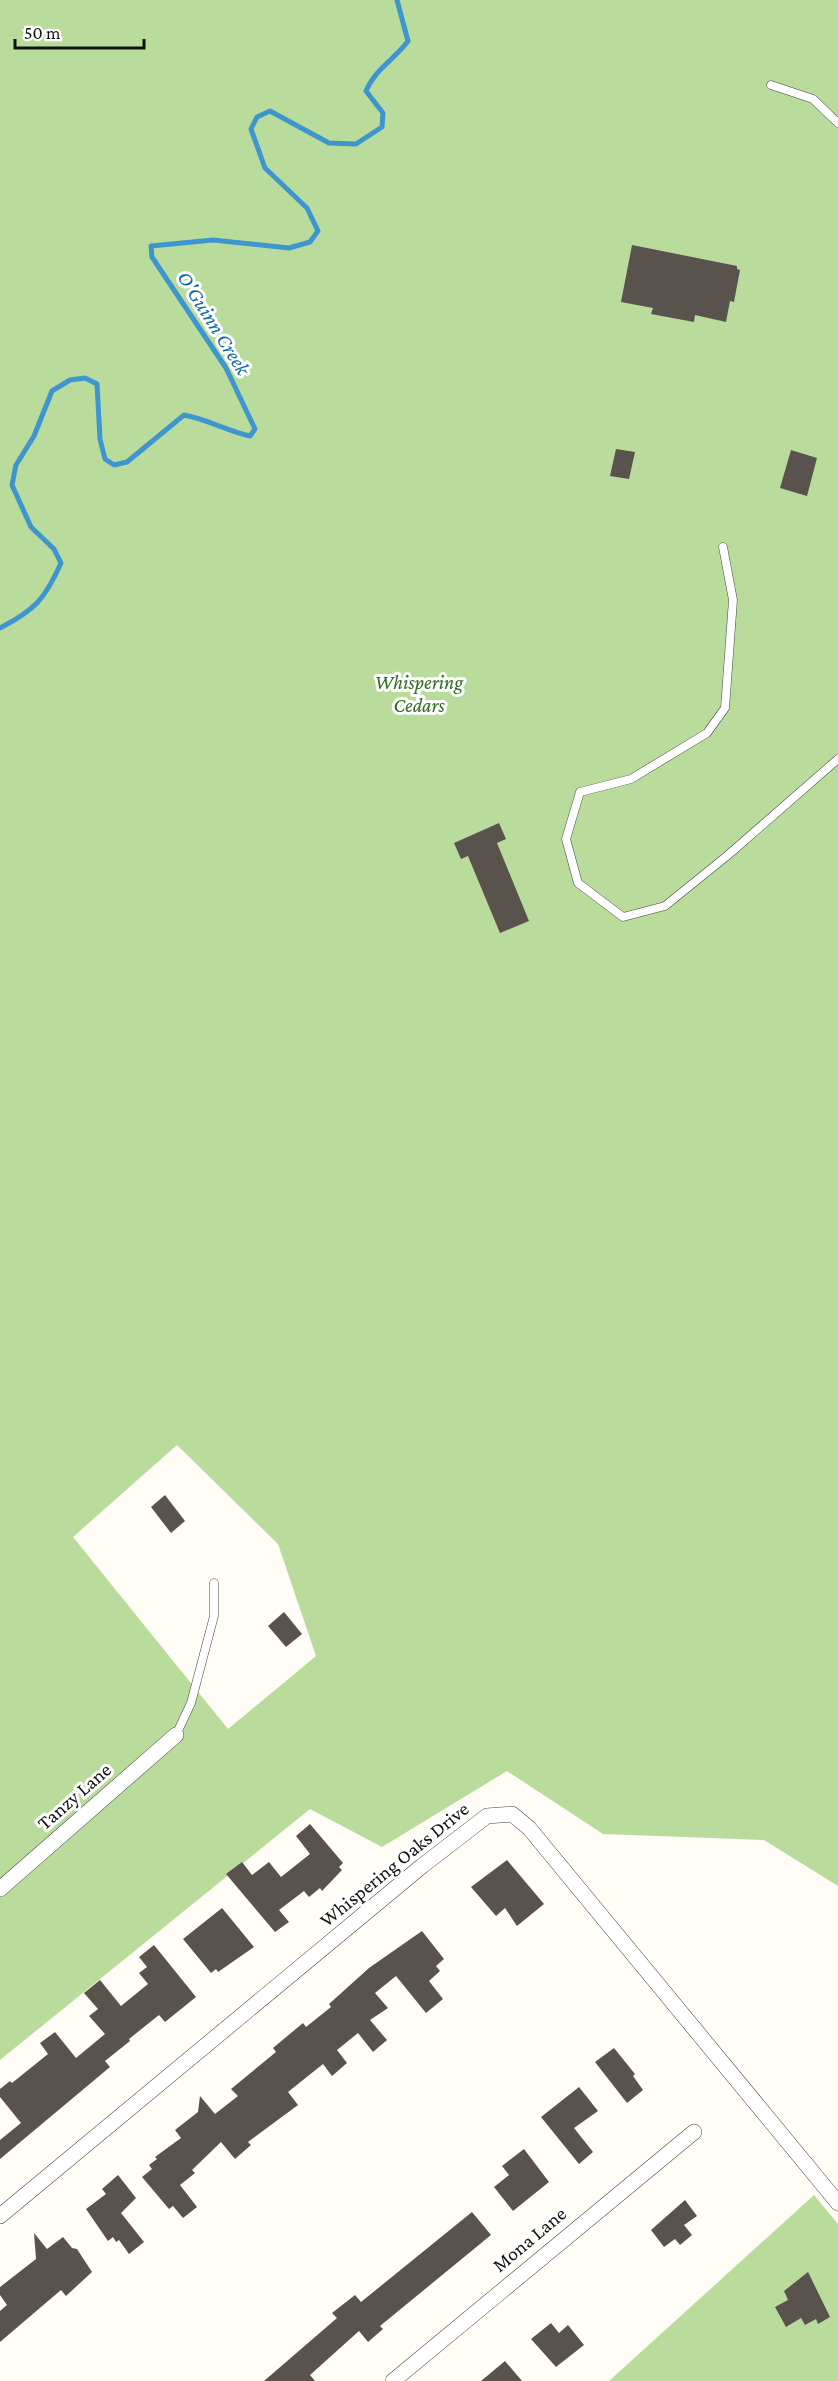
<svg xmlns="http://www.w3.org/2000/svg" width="838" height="2381" viewBox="0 0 838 2381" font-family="'Crimson Pro',serif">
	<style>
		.forest { fill: #b9dc9c; fill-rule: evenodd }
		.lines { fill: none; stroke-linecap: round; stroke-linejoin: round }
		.stream { stroke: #3f96cf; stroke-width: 5 }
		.building { fill: #5a524d }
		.lane-casing { stroke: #444; stroke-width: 9 }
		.street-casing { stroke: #444; stroke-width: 16 }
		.lane { stroke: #fff; stroke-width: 8 }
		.street { stroke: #fff; stroke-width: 15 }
		.labels { text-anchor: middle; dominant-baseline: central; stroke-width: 6; stroke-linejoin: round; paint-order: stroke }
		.park-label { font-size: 20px; font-style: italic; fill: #2f6b1f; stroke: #fff }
		.street-label { font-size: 20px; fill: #111; stroke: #fff }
		.water-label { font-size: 21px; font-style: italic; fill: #1768a6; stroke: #fff }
	</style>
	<rect width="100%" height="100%" fill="#fffdf5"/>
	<path class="forest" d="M0,0H838V1886L764,1840L603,1834L507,1771L382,1847L310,1809L0,2060ZM177,1445L278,1544L316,1656L228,1729L73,1537Z
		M814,2195L838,2224V2381H609Z"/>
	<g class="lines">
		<path class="stream" d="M0,628C35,610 45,599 61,563L54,549L31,527L12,485L16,465L34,436L52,391L70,380L85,378L97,384L100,439L105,459L114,465L127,462L184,415C207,419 227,431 250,436L255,429L226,368L152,257L151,246L213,240L289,248L310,242L318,231L307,208L265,168L251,129L257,117L270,111L329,143L356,144L382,127L383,113L366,91C375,69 395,59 408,41L397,0"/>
	</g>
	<path class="building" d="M632,245L737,266V269L740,270L734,302L730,301L726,322L695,315L694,322L651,314L653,308L621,302Z
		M616,449L635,452L629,479L610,476Z
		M791,450L817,458L807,496L780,488Z
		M499,823L506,839L497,843L529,921L500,933L468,856L461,859L454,843Z
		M165,1495L185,1521L171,1533L151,1507Z
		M284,1612L302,1634L286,1647L268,1626Z
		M310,1824L343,1863L339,1867L342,1870L322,1891L320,1888L309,1897L304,1891L279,1910L289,1922L275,1932L226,1874L242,1862L252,1875L269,1862L281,1877L310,1854L296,1836Z
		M507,1860L544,1904L517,1926L505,1908L496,1916L471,1887Z
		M222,1908L254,1947L218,1972L216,1969L211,1973L183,1939Z
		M422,1931L444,1959L436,1966L440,1971L429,1981L443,1999L426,2013L396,1976L375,1993L388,2008L370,2020L387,2040L373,2052L358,2033L337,2050L347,2063L332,2076L323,2064L288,2092L298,2105L248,2142L251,2145L235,2159L221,2142L192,2170L195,2173L180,2185L197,2207L183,2218L173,2206L169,2209L142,2177L152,2169L149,2165L157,2159L155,2157L181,2138L175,2130L198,2112L200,2096L215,2114L238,2096L231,2089L276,2052L273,2048L303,2023L306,2027L331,2007L329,2004L369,1968Z
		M154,1945L196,1997L165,2022L159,2015L129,2039L130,2041L105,2061L110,2067L0,2159V2140L21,2123L0,2097V2089L10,2081L12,2083L48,2054L40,2043L55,2032L76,2058L105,2034L89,2016L98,2009L84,1993L100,1980L121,2006L148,1984L139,1973L147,1967L139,1957Z
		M614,2048L635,2074L633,2076L643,2090L627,2103L595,2062Z
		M579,2087L598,2111L574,2128L593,2152L579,2164L541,2117Z
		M524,2149L549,2182L513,2211L494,2187L509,2175L502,2166Z
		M118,2175L136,2198L121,2213L144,2242L129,2254L119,2240L116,2242L113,2237L108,2241L86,2209L106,2194L102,2189Z
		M685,2200L697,2216L684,2225L692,2235L680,2245L675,2239L664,2247L651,2230Z
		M472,2212L491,2235L380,2326L383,2329L368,2342L359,2331L310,2375L315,2381H264L337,2318L332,2313L355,2295L361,2302Z
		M34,2233L47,2249L63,2237L72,2248L77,2249L92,2272L66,2296L61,2290L0,2342V2311L7,2305L0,2295V2287L36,2259Z
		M808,2272L830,2317L818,2324L816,2319L805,2325L801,2318L786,2327L775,2307L788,2300L784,2291Z
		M551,2323L559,2333L568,2325L584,2345L556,2367L531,2339Z
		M505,2361L522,2381H481Z"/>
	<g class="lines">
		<g class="lane-casing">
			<path id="lane" d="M771,85L813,99L838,123
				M723,547L733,600L725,708L707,733L631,779L580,792L566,839L578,883L623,917L665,906L728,855L838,759
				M176,1735L191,1703L214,1616V1583"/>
		</g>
		<g class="street-casing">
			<path id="street" d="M0,1889L176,1735
				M0,2216L422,1866L487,1816L512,1814L529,1828L838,2203
				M393,2381L694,2132"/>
		</g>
		<use href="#lane" class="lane"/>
		<use href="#street" class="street"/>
	</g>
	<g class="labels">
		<g class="park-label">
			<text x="419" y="682">Whispering<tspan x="419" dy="23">Cedars</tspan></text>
		</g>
		<g class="street-label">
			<text transform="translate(74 1796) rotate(-41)">Tanzy Lane</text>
			<text transform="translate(394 1864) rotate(-39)">Whispering Oaks Drive</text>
			<text transform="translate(529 2239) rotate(-40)">Mona Lane</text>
		</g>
		<g class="water-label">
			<text transform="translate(214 323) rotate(58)">O'Guinn Creek</text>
		</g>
	</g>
	<path d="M15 39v9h129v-9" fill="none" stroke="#111111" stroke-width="3"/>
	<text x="24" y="39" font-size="18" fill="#111111" stroke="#ffffff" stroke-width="4.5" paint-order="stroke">50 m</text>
</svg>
